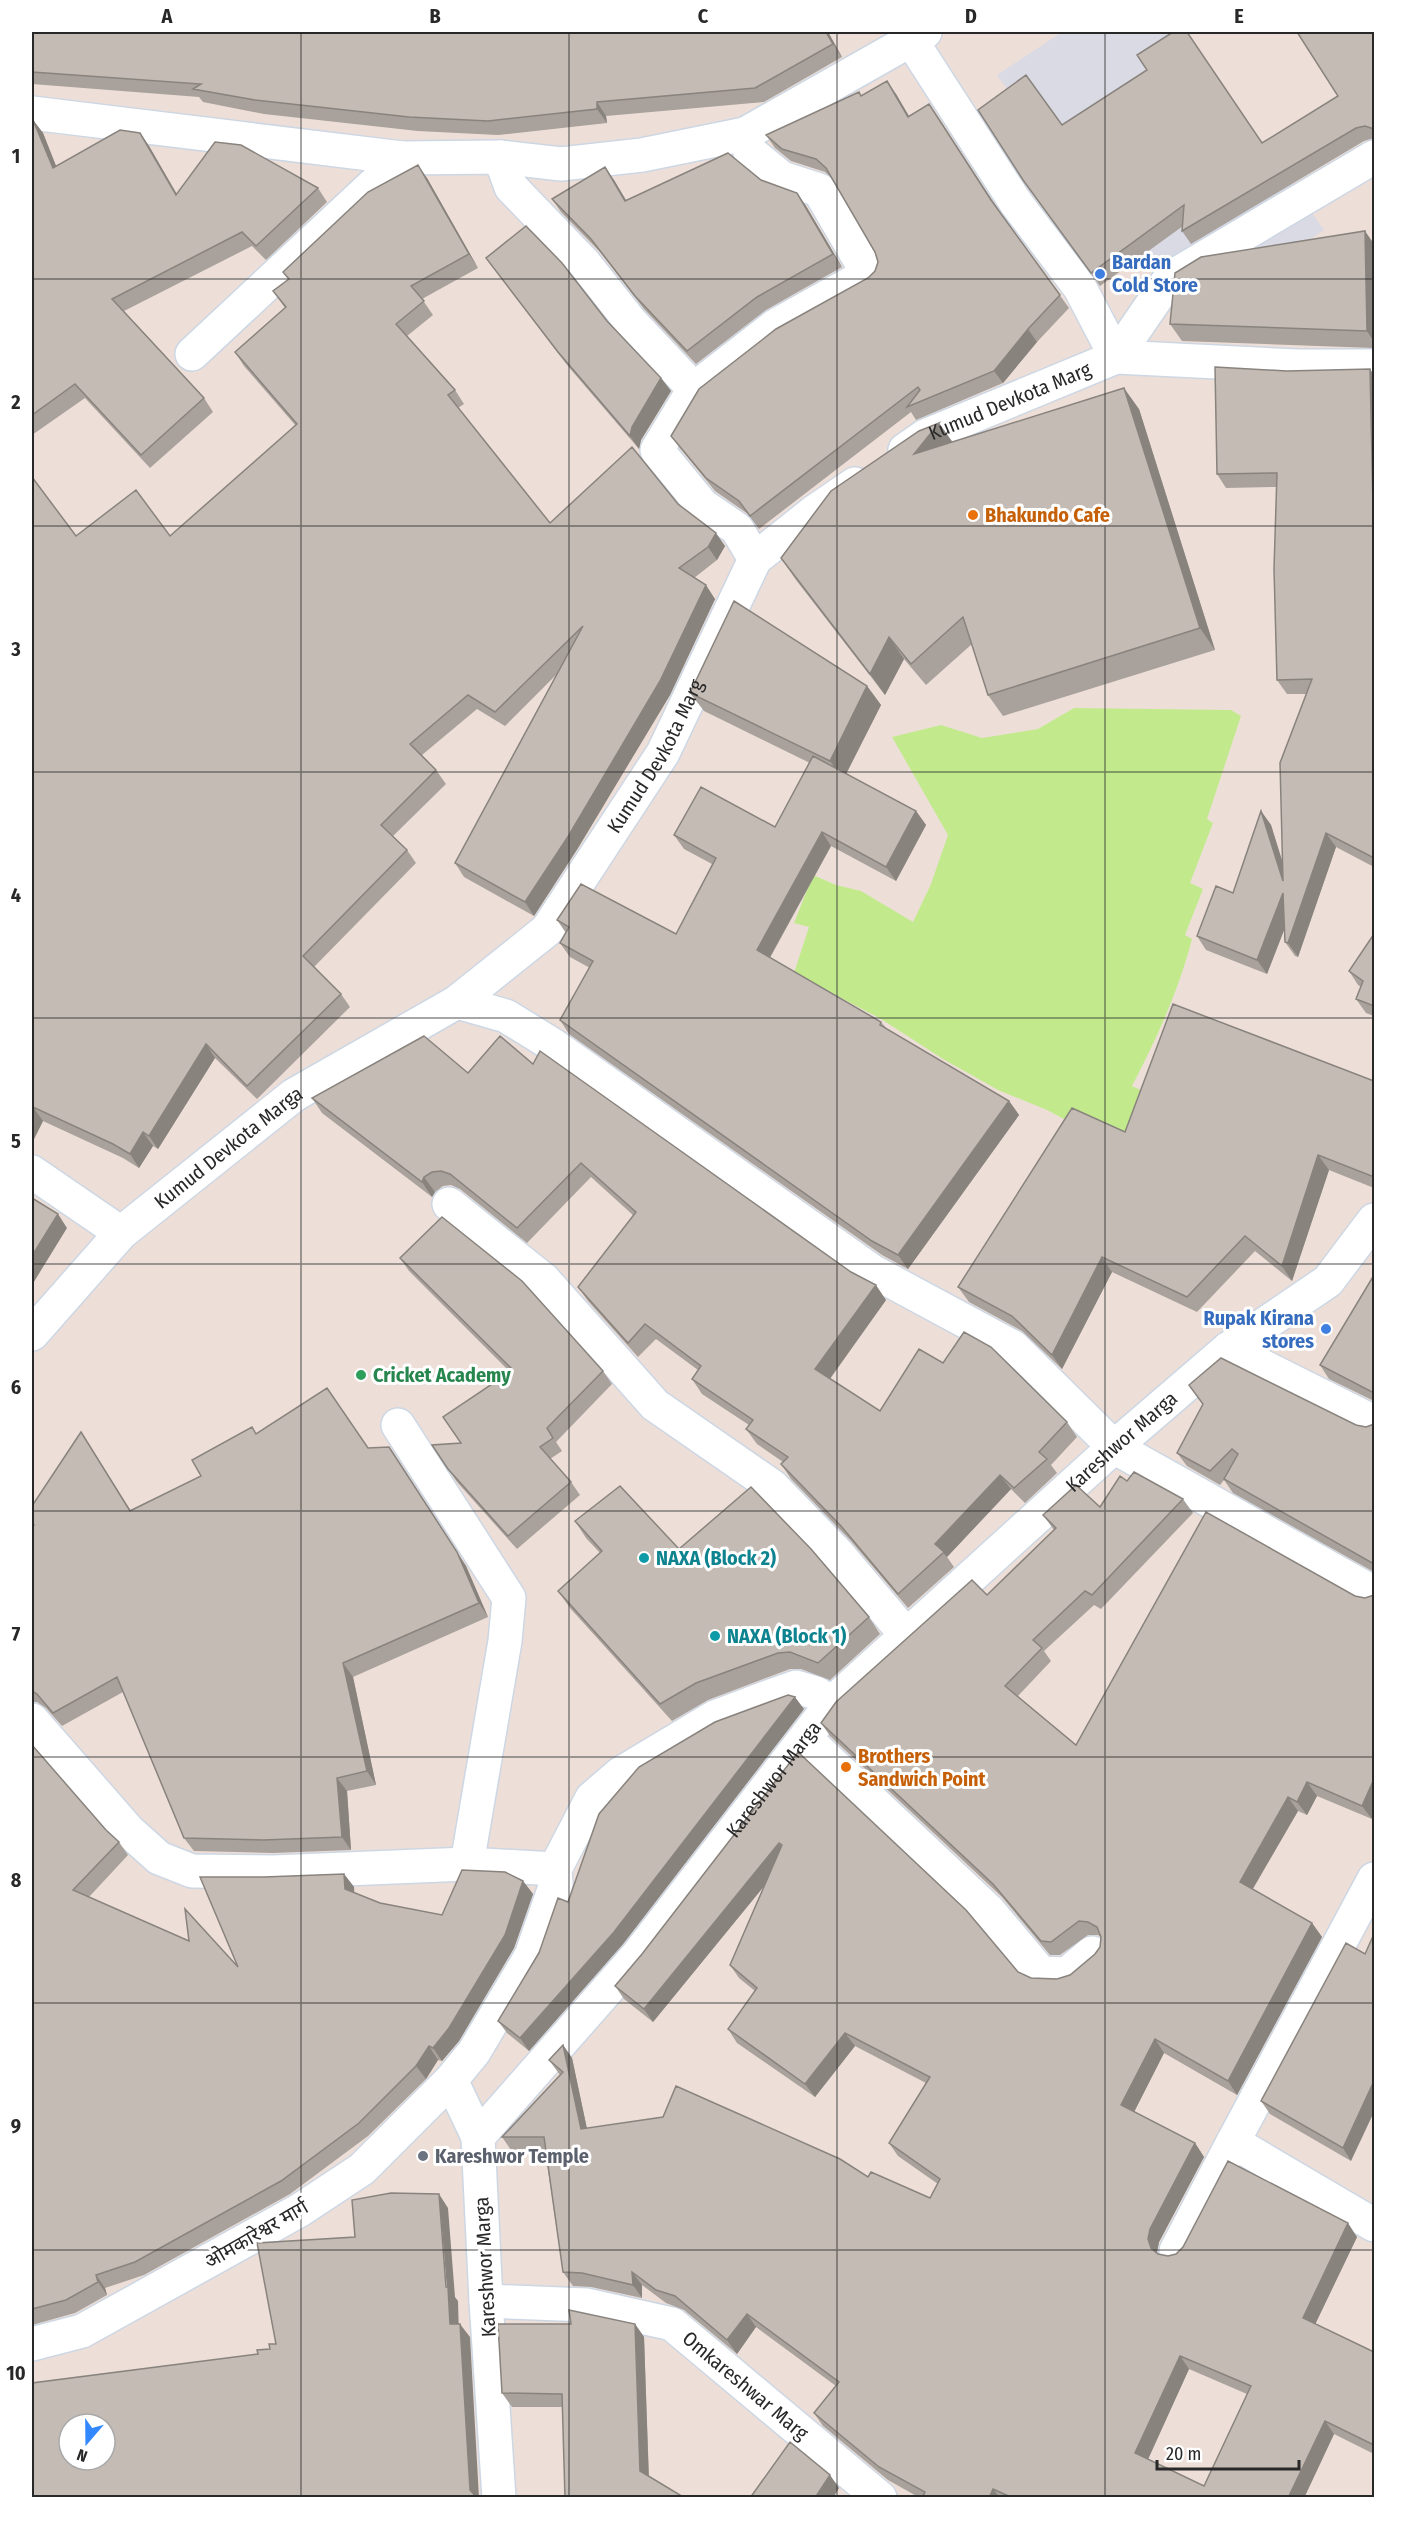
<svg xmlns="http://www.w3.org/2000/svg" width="1406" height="2529" viewBox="0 0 1406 2529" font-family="'Fira Sans Condensed','Noto Sans Devanagari',sans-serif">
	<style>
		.industrial { fill: #dadae4 }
		.green { fill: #c2ea8d }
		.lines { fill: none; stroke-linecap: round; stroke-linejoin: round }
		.minor-casing { stroke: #cdd7e4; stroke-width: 36 }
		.minor { stroke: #fff; stroke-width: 33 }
		.wall { fill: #a9a19b; fill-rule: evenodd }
		.shaded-wall { fill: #89837e }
		.building { fill: #c4bbb4; stroke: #89837e; stroke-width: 1.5; fill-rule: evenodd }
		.grid { fill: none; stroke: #282828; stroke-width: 1.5; stroke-opacity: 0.55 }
		.shop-dot { fill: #3f7fe0; stroke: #fff; stroke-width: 2 }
		.food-dot { fill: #e8710a; stroke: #fff; stroke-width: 2 }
		.leisure-dot { fill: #2e9e5b; stroke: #fff; stroke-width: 2 }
		.culture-dot { fill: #0f9aa8; stroke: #fff; stroke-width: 2 }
		.worship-dot { fill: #6b7280; stroke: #fff; stroke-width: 2 }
		.labels { text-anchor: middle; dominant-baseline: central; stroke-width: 6; stroke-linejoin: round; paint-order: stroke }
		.shop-label { font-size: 20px; font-weight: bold; fill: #366cbe; stroke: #fff; text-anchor: start }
		.street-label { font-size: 20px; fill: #282828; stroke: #fff }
		.food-label { font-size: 20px; font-weight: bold; fill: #c56008; stroke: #fff; text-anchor: start }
		.leisure-label { font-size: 20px; font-weight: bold; fill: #27864d; stroke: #fff; text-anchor: start }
		.culture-label { font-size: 20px; font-weight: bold; fill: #0d838f; stroke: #fff; text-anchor: start }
		.worship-label { font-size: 20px; font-weight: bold; fill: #5b616d; stroke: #fff; text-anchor: start }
		.neatline { fill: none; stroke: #282828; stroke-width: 2 }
		.grid-label { font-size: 20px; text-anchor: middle; font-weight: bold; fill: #282828 }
	</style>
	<rect width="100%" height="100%" fill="#eddfd8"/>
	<path class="industrial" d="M1062,32H1184L1324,230L1192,318L1128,217L1087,201L997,75Z"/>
	<path class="green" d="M1074,708L1231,710L1241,716L1207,819L1213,823L1190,883L1203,889L1185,935L1192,939C1179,990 1156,1040 1132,1086L1145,1092L1136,1148L1092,1134L1047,1110L998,1090L943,1059L881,1019L794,973L809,927L794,923L813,875L836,885L861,891L913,922L931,884L948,835L892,737L941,725L982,738L1038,729Z"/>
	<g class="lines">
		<g class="minor-casing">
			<g id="minor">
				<path d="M911,40L1016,203L1080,288L1116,357L1170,278L1374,157"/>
				<path d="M32,113L402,158L500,157L561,164L642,155L745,134L925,32"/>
				<path d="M500,157L511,187L585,264L630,321L694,389L657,450L702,505L737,529L755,559"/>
				<path d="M192,354L402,158"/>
				<path d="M694,389L775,326L868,274L819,190L782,178L750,152L745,134"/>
				<path id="s1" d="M905,450L925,436L1116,357L1297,366H1374"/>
				<path d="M457,1002L506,1016L553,1045L872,1271L1013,1347L1114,1447L1374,1593"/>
				<path d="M32,1172L121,1233"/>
				<path d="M449,1204L544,1280L655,1405L772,1486L837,1553L907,1636"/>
				<path id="s2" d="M32,1334L121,1233L294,1095L457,1002L547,930L663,753L755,559L814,512L855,484"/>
				<path d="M1228,1349L1374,1422"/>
				<path d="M398,1425L509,1598L505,1641L467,1864"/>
				<path d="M32,1720L129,1831L159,1858L192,1871L273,1872L467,1864L555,1869"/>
				<path d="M806,1739L989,1911L1041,1973L1067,1974L1092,1953"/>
				<path d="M1374,1879L1233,2142L1374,2225"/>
				<path d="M451,2080L478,2137"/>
				<path d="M1176,2251L1233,2142"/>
				<path id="s3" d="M486,2301L587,2305L672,2324L880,2498"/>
				<path d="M32,2344L82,2331L300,2210L362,2169L451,2080L474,2052L531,1956L556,1884L555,1869L592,1798L620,1774L715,1717L768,1697L796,1687L816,1693L832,1703"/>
				<path id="s4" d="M499,2498L486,2301L478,2137L637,1956L832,1703L1114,1447L1228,1349L1328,1281L1374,1220"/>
			</g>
		</g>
		<use href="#minor" class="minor"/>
	</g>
	<path class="wall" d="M32,32H828L842,57L764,102L606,116L607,123L498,135L418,131L264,114L203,102L199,97L32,84Z
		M1374,32V138L1364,141L1191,244L1182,231L1183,226L1100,286L1023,180L1062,125L1262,143L1338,96Z
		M896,94L909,116L929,104L998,209L1069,308L1037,342L1003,383L916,420L911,412L759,529L748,514L715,491L680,448L671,436L868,278L875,271L878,262L875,252L832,178L825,172L791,161L775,148L766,135L862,95Z
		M32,119L33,120L43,133L56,166L140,133L149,146L177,194L318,188L327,202L266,260L252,246L124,311L204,398L213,412L150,468L85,398L32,435Z
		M427,178L478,268L422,299L433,315L407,336L455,390L464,404L458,408L550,523L678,504L725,546L717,560L694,578L715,599L670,695L578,848L534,916L464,877L455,863L556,675L505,726L477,709L422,755L436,770L446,784L393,836L407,850L416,863L314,967L341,994L350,1007L257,1099L215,1058L158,1149L153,1146L139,1168L123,1158L43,1121L32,1143V477L76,536H170L296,426L244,366L235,352L285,308L273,291L288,279L283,272Z
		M614,180L626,200L761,180L797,193L806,206L842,267L766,310L696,364L644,309L600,252L561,212L552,199Z
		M1374,244V348L1182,341L1170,324Z
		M486,258L661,378L671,391L641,440L639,449L567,365Z
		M1374,375V867L1336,847L1298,957L1295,956L1285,942L1284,930L1267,974L1206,950L1197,936L1233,893L1261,811L1271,825L1282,863L1307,694H1287L1277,680L1276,487L1226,488L1217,474Z
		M1139,409L1215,650L1003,716L988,695L972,644L926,685L904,659L885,695L796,580L781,558L952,442Z
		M867,686L881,705L846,774L916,811L926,825L896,881L831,846L770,958L881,1022L887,1029L1009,1101L1019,1115L908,1269L882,1255L569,1034L560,1020L590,968L570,957L560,943L566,933L557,920L676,934L712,864L684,849L674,835L775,827L810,763L704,711L690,693Z
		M1374,934V1016L1366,1013L1356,999L1361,987L1358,985L1349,971Z
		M533,1064L886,1300L830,1379L880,1411L943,1363L1067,1422L1077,1437L1051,1465L1057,1473L1025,1503L1011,1489L947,1557L954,1567L908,1608L851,1541L791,1479L781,1464L783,1462L757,1444L746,1429L749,1425L702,1394L692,1379L698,1370L656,1339L638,1357L588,1301L578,1287L634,1216L591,1177L527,1243L460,1189L451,1185L443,1186L435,1192L432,1197L322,1113L312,1098L468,1073Z
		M1374,1081V1188L1329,1170L1292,1281L1255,1251L1197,1312L1112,1272L1062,1369L1022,1331L969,1302L958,1287L1125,1132Z
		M400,1258L603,1371L612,1384L556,1442L562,1451L550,1459L571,1482L580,1495L517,1549L457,1482L448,1469L461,1443L510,1372L409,1271Z
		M1374,1275V1401L1329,1379L1320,1365Z
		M1374,1424V1572L1233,1493L1224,1480L1220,1485L1187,1466L1177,1453L1356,1425L1366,1427Z
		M81,1432L130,1510L201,1476L257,1434L368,1448L398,1460L466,1566L488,1617L353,1677L376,1785L347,1791L351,1850L273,1853L194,1851L184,1838L123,1692L62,1726L46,1708L37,1702H32V1527L34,1525Z
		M1127,1481L1183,1499L1193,1513L1101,1609L1094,1605L1044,1651L1051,1661L1018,1696L1076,1745L1206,1512L1372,1819L1317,1796L1307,1815L1298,1811L1253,1889L1312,1923L1322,1937L1237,2095L1164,2053L1134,2112L1195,2143L1204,2157L1159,2242L1157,2252L1158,2254L1168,2256L1357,2237L1315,2324L1374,2352V2454L1334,2434L1304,2498H920L888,2480L823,2426L814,2413L836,2386L756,2327L737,2354L684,2310L666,2303L642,2285V2298L591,2287L573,2286L563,2272L545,2150H511L502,2137L560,2075L549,2060L563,2045L572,2058L587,2129L868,2177L930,2198L938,2184L898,2156L889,2143L926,2083L855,2046L815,2097L737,2043L728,2029L755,1991L739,1978L730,1965L764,1886L653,2022L624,1999L615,1986L642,1954L798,1752L1018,1972L1031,1978L1057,1979L1070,1975L1095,1954L1100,1947L1101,1937L1098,1935H1088L1060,1955H1050L1002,1897L830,1736L821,1723L987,1595L1054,1530L1043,1515L1100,1507ZM1189,2369L1247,2394L1204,2486L1148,2459Z
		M575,1521L679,1549L869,1617L880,1634L830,1680L801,1669H790L708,1700L672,1721L570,1608L558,1591L600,1553L586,1538Z
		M804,1709L623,1944L529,2051L507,2033L498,2021L568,1902Z
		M32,1745L106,1830L119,1842L128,1855L89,1897L238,1967L264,1877L344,1874L354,1887V1893L380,1903L442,1915L523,1881L533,1894L514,1948L459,2041L442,2061L438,2060L426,2079L368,2136L290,2194L144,2275L105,2288L107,2295L75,2313L32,2325Z
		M1365,1954L1351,2161L1270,2114L1261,2101Z
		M635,2324L644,2337L649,2477L565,2498L563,2407H512L502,2393Z"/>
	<path class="shaded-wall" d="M826,32H828L842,57L833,44Z
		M887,81L896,94L917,130L908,117Z
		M597,102L606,116L607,123L597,109Z
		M929,104L938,117L1000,213L991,200Z
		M33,120L43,133L62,181L53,168Z
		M140,133L149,146L185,209L176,195Z
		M418,165L427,178L478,268L469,254Z
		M605,167L614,180L634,214L625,201Z
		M797,193L806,206L842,267L833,254Z
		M1365,231L1374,244V342L1367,331Z
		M1028,329L1037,342L1003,383L994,371Z
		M1370,369L1374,375V552Z
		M661,378L671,391L641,440L639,449L630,436L632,427Z
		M1124,388L1139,409L1215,650L1200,628Z
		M939,423L954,444L914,454Z
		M716,533L725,546L717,560L708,547Z
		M706,585L715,599L670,695L578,848L534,916L525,902Z
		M889,637L904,659L885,695L870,674Z
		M867,686L881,705L843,780L830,761Z
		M916,811L926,825L896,881L886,867Z
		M1261,811L1271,825L1293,895L1283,881Z
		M822,832L831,846L766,964L757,950Z
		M1326,833L1336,847L1298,957L1288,943Z
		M1283,893L1293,907L1267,974L1257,960Z
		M206,1044L215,1058L158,1149L149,1136Z
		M1009,1101L1019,1115L908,1269L898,1255Z
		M33,1107L43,1121L32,1143V1111Z
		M143,1132L153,1146L139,1168L130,1154Z
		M1318,1155L1329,1170L1292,1281L1282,1266Z
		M424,1177L435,1192L432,1197L422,1182Z
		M58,1214L67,1228L32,1285V1256Z
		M1102,1257L1112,1272L1062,1369L1052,1355Z
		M876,1285L886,1300L826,1384L815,1369Z
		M81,1432L90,1446L139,1524L130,1511Z
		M389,1447L466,1566L488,1617L479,1603Z
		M1000,1475L1011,1489L947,1557L935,1544Z
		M343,1663L353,1677L376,1785L367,1771Z
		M795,1697L804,1709L623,1944L529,2051L520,2038Z
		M337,1778L347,1791L351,1850L342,1837Z
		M1374,1779V1813L1372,1819L1362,1806Z
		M1307,1782L1317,1796L1307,1815L1297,1802Z
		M1288,1797L1298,1811L1249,1895L1240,1882Z
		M779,1843L788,1857L653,2022L644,2009Z
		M344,1874L354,1887L355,1903L345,1889Z
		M523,1881L533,1894L514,1948L459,2041L442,2061L433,2048Z
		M1312,1923L1322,1937L1237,2095L1228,2081Z
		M845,2033L855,2046L815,2097L805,2084Z
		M1155,2039L1164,2053L1131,2118L1121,2105Z
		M563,2045L572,2058L590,2143L581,2129Z
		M429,2046L438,2060L426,2079L416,2066Z
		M1374,2081V2112L1351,2161L1343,2148Z
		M1195,2143L1204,2157L1159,2242L1157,2252L1161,2261L1151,2248L1148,2239L1150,2229Z
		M439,2194L448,2208L455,2297L458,2301L459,2337L450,2324Z
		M1348,2223L1357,2237L1312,2331L1303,2318Z
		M632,2272L642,2285V2298L633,2285Z
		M96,2275L105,2288L107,2295L98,2282Z
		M747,2314L756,2327L737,2354L727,2340Z
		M460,2324L470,2337L479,2498H475L470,2490Z
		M635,2324L644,2337L649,2485L640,2471Z
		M1180,2356L1189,2369L1145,2466L1135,2453Z
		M1325,2421L1334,2434L1304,2498H1288Z
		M830,2475L839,2488L833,2498H815Z
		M993,2489L1000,2498H989Z"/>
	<path class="building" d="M32,32H826L833,44L755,88L597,102V109L488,121L409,117L255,100L193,89L201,84L32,72Z
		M1173,32H1187L1262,143L1338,96L1297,32H1374V129L1365,126L1356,128L1182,231L1184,205L1091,273L1023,180L978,110L1026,75L1062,125L1147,70L1137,55Z
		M887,81L908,117L929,104L991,200L1060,295L1028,329L994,371L907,407L920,390L918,387L750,516L739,501L706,478L671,436L699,389L776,329L868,278L875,271L878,262L875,252L826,168L816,159L782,149L766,135L859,92L861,96Z
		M32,119L33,120L53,168L120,130L140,133L176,195L215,142L241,145L318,188L256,246L242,232L112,299L204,398L141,455L75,384L32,415Z
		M728,153L761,180L797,193L833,254L757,297L687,351L635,296L591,239L552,199L605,167L625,201Z
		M418,165L469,254L411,286L424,301L396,324L455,390L448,395L550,523L632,447L678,504L716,533L708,547L679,568L706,585L660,681L569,835L525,902L455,863L583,626L495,712L468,695L410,744L436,770L381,825L407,850L303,956L341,994L247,1086L206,1044L149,1136L143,1132L130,1154L113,1144L33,1107L32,1111V477L76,536L136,490L170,536L297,424L235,352L286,307L273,291L289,279L283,272L368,192Z
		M526,226L562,263L607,321L661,378L632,427L630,436L558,352L486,258Z
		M1365,231L1367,331L1170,324L1175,273L1201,257Z
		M1215,367L1287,371L1370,369L1374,552V858L1326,833L1288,943L1285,942L1283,893L1257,960L1197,936L1216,886L1233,893L1261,811L1283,881L1280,763L1312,679L1277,680L1274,569L1277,473L1217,474Z
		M1124,388L1200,628L988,695L963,617L911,664L889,637L870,674L781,558L831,491L919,431L939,423L914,454Z
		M734,601L867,686L830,761L690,693Z
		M813,756L916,811L886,867L822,832L757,950L881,1022L880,1025L1009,1101L898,1255L872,1241L560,1020L593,961L560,943L569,927L557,920L581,884L676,934L716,858L674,835L701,787L775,827Z
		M1374,934V1006L1356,999L1363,981L1349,971Z
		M1173,1004L1374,1081V1177L1318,1155L1282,1266L1245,1236L1187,1297L1102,1257L1052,1355L1012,1316L958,1287L1072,1108L1125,1132Z
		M424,1036L468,1073L500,1036L533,1064L540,1051L851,1272L876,1285L815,1369L880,1411L919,1349L943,1363L964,1332L991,1347L1067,1422L1039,1452L1047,1459L1014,1488L1000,1475L935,1544L944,1552L898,1594L841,1526L781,1464L788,1457L746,1429L753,1420L692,1379L701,1366L645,1324L628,1343L578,1287L636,1212L581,1163L517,1228L450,1174L441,1171L432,1172L424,1177L422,1182L312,1098Z
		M32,1198L58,1214L32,1256Z
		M442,1217L522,1281L603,1371L547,1428L553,1438L540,1447L571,1482L508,1536L448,1469L432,1445L461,1443L443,1417L513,1370L400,1258Z
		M1374,1275V1393L1320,1365Z
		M1221,1358L1356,1425L1366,1427L1374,1424V1564L1224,1479L1238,1454L1232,1449L1210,1471L1177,1453L1203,1404L1189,1385Z
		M327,1388L368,1448L389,1447L457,1552L479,1603L343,1663L367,1771L337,1778L342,1837L263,1840L184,1838L117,1677L53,1713L37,1694L32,1691V1527L34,1525L32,1520V1506L81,1432L130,1511L201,1476L192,1460L252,1427L256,1434Z
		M1134,1472L1183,1499L1092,1595L1085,1591L1033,1640L1042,1648L1005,1686L1076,1745L1206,1512L1355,1596L1365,1598L1374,1595V1779L1362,1806L1307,1782L1297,1802L1288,1797L1240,1882L1312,1923L1228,2081L1155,2039L1121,2105L1195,2143L1150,2229L1148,2239L1151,2248L1158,2254L1168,2256L1176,2254L1183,2247L1228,2161L1348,2223L1303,2318L1374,2352V2445L1325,2421L1288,2498H1013L993,2489L989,2498H922L925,2492L879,2467L814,2413L839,2382L747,2314L727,2340L675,2296L656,2290L632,2272L633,2285L582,2273L563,2272L544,2137H502L563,2072L549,2060L563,2045L581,2129L663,2117L676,2086L840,2159L868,2177L871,2172L930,2198L940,2179L889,2143L930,2077L845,2033L805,2084L728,2029L757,1988L730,1965L782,1845L779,1843L644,2009L615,1986L642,1954L798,1752L966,1910L1018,1972L1031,1978L1057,1979L1070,1975L1095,1954L1100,1947L1101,1937L1097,1927L1088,1922L1079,1921L1051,1942L1041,1941L993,1884L821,1723L836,1702L972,1580L987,1595L1056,1528L1043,1515L1076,1485L1100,1507L1120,1476L1127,1481ZM1180,2356L1251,2386L1204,2486L1135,2453Z
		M620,1486L679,1549L751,1487L811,1549L869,1617L818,1663L790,1652L778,1653L696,1683L660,1704L558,1591L602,1551L575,1521Z
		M788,1695L795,1697L614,1932L520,2038L498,2021L539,1953L558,1898L568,1902L599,1814L639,1767L715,1722Z
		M32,1745L106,1830L119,1842L73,1890L189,1941L185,1909L238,1967L200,1877H264L344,1874L345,1889L380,1903L442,1915L462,1870L505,1872L523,1881L505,1935L449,2028L433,2048L429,2046L416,2066L359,2123L281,2181L135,2262L96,2275L98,2282L66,2300L32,2309Z
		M1374,1934V2081L1343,2148L1261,2101L1346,1943L1365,1954Z
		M391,2193L439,2194L446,2287H448L450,2324H460L470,2490L477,2498H32V2383L258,2354L257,2350L270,2349L269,2344H276L257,2243L355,2237L352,2200ZM69,2424H105V2460H69Z
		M569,2310L635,2324L640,2471L685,2498H565L562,2394L502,2393L498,2324H571Z
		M790,2442L830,2475L815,2498H750Z"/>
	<path class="grid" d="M301,32V2498M569,32V2498M837,32V2498M1105,32V2498M32,279H1374M32,526H1374M32,772H1374M32,1018H1374M32,1264H1374M32,1511H1374M32,1757H1374M32,2003H1374M32,2250H1374"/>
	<g class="shop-dot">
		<circle cx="1100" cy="274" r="6"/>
		<circle cx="1326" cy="1329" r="6"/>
	</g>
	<g class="food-dot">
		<circle cx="973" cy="515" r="6"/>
		<circle cx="846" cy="1767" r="6"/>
	</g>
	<circle class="leisure-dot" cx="361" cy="1375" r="6"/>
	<g class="culture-dot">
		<circle cx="644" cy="1558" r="6"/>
		<circle cx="715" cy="1636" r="6"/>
	</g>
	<circle class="worship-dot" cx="423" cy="2156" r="6"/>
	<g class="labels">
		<g class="shop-label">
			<text x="1112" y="262">Bardan<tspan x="1112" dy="23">Cold Store</tspan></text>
			<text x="1314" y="1318" text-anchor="end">Rupak Kirana<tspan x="1314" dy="23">stores</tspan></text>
		</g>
		<g class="street-label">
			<text stroke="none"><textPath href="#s1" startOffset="116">Kumud Devkota Marg</textPath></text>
			<text stroke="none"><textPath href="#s2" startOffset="864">Kumud Devkota Marg</textPath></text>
			<text stroke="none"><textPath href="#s2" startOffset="272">Kumud Devkota Marga</textPath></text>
			<text stroke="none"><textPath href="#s4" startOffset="1312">Kareshwor Marga</textPath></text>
			<text stroke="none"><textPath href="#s4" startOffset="826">Kareshwor Marga</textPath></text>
			<text transform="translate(256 2234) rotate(-30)">ओमकारेश्वर मार्ग</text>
			<text transform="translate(485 2267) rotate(-93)">Kareshwor Marga</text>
			<text stroke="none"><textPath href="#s3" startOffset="284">Omkareshwar Marg</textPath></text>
		</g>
		<g class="food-label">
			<text x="985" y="515">Bhakundo Cafe</text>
			<text x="858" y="1756">Brothers<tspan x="858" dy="23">Sandwich Point</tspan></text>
		</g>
		<g class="leisure-label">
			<text x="373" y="1375">Cricket Academy</text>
		</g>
		<g class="culture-label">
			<text x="656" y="1558">NAXA (Block 2)</text>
			<text x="727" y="1636">NAXA (Block 1)</text>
		</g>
		<g class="worship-label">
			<text x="435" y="2156">Kareshwor Temple</text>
		</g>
	</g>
	<rect width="1406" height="2529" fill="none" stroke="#ffffff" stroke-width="66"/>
	<g transform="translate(87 2442) rotate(200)"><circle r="28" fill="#ffffff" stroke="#a9a9a9" stroke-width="1.5"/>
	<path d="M0-4.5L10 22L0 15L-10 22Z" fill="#3388ff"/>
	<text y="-9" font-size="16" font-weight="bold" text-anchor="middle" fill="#282828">N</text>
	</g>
	<path d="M1157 2460v9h142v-9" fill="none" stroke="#282828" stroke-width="3"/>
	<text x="1166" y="2460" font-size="18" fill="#282828" stroke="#ffffff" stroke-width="4.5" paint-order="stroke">20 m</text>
	<rect x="33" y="33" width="1340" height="2463" class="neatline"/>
	<g class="grid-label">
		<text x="167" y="23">A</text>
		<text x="435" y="23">B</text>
		<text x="703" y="23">C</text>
		<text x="971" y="23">D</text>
		<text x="1239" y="23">E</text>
		<text x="16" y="163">1</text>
		<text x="16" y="409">2</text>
		<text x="16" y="656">3</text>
		<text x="16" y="902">4</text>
		<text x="16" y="1148">5</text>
		<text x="16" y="1394">6</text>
		<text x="16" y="1641">7</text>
		<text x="16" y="1887">8</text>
		<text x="16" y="2133">9</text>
		<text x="16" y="2380">10</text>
	</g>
</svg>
